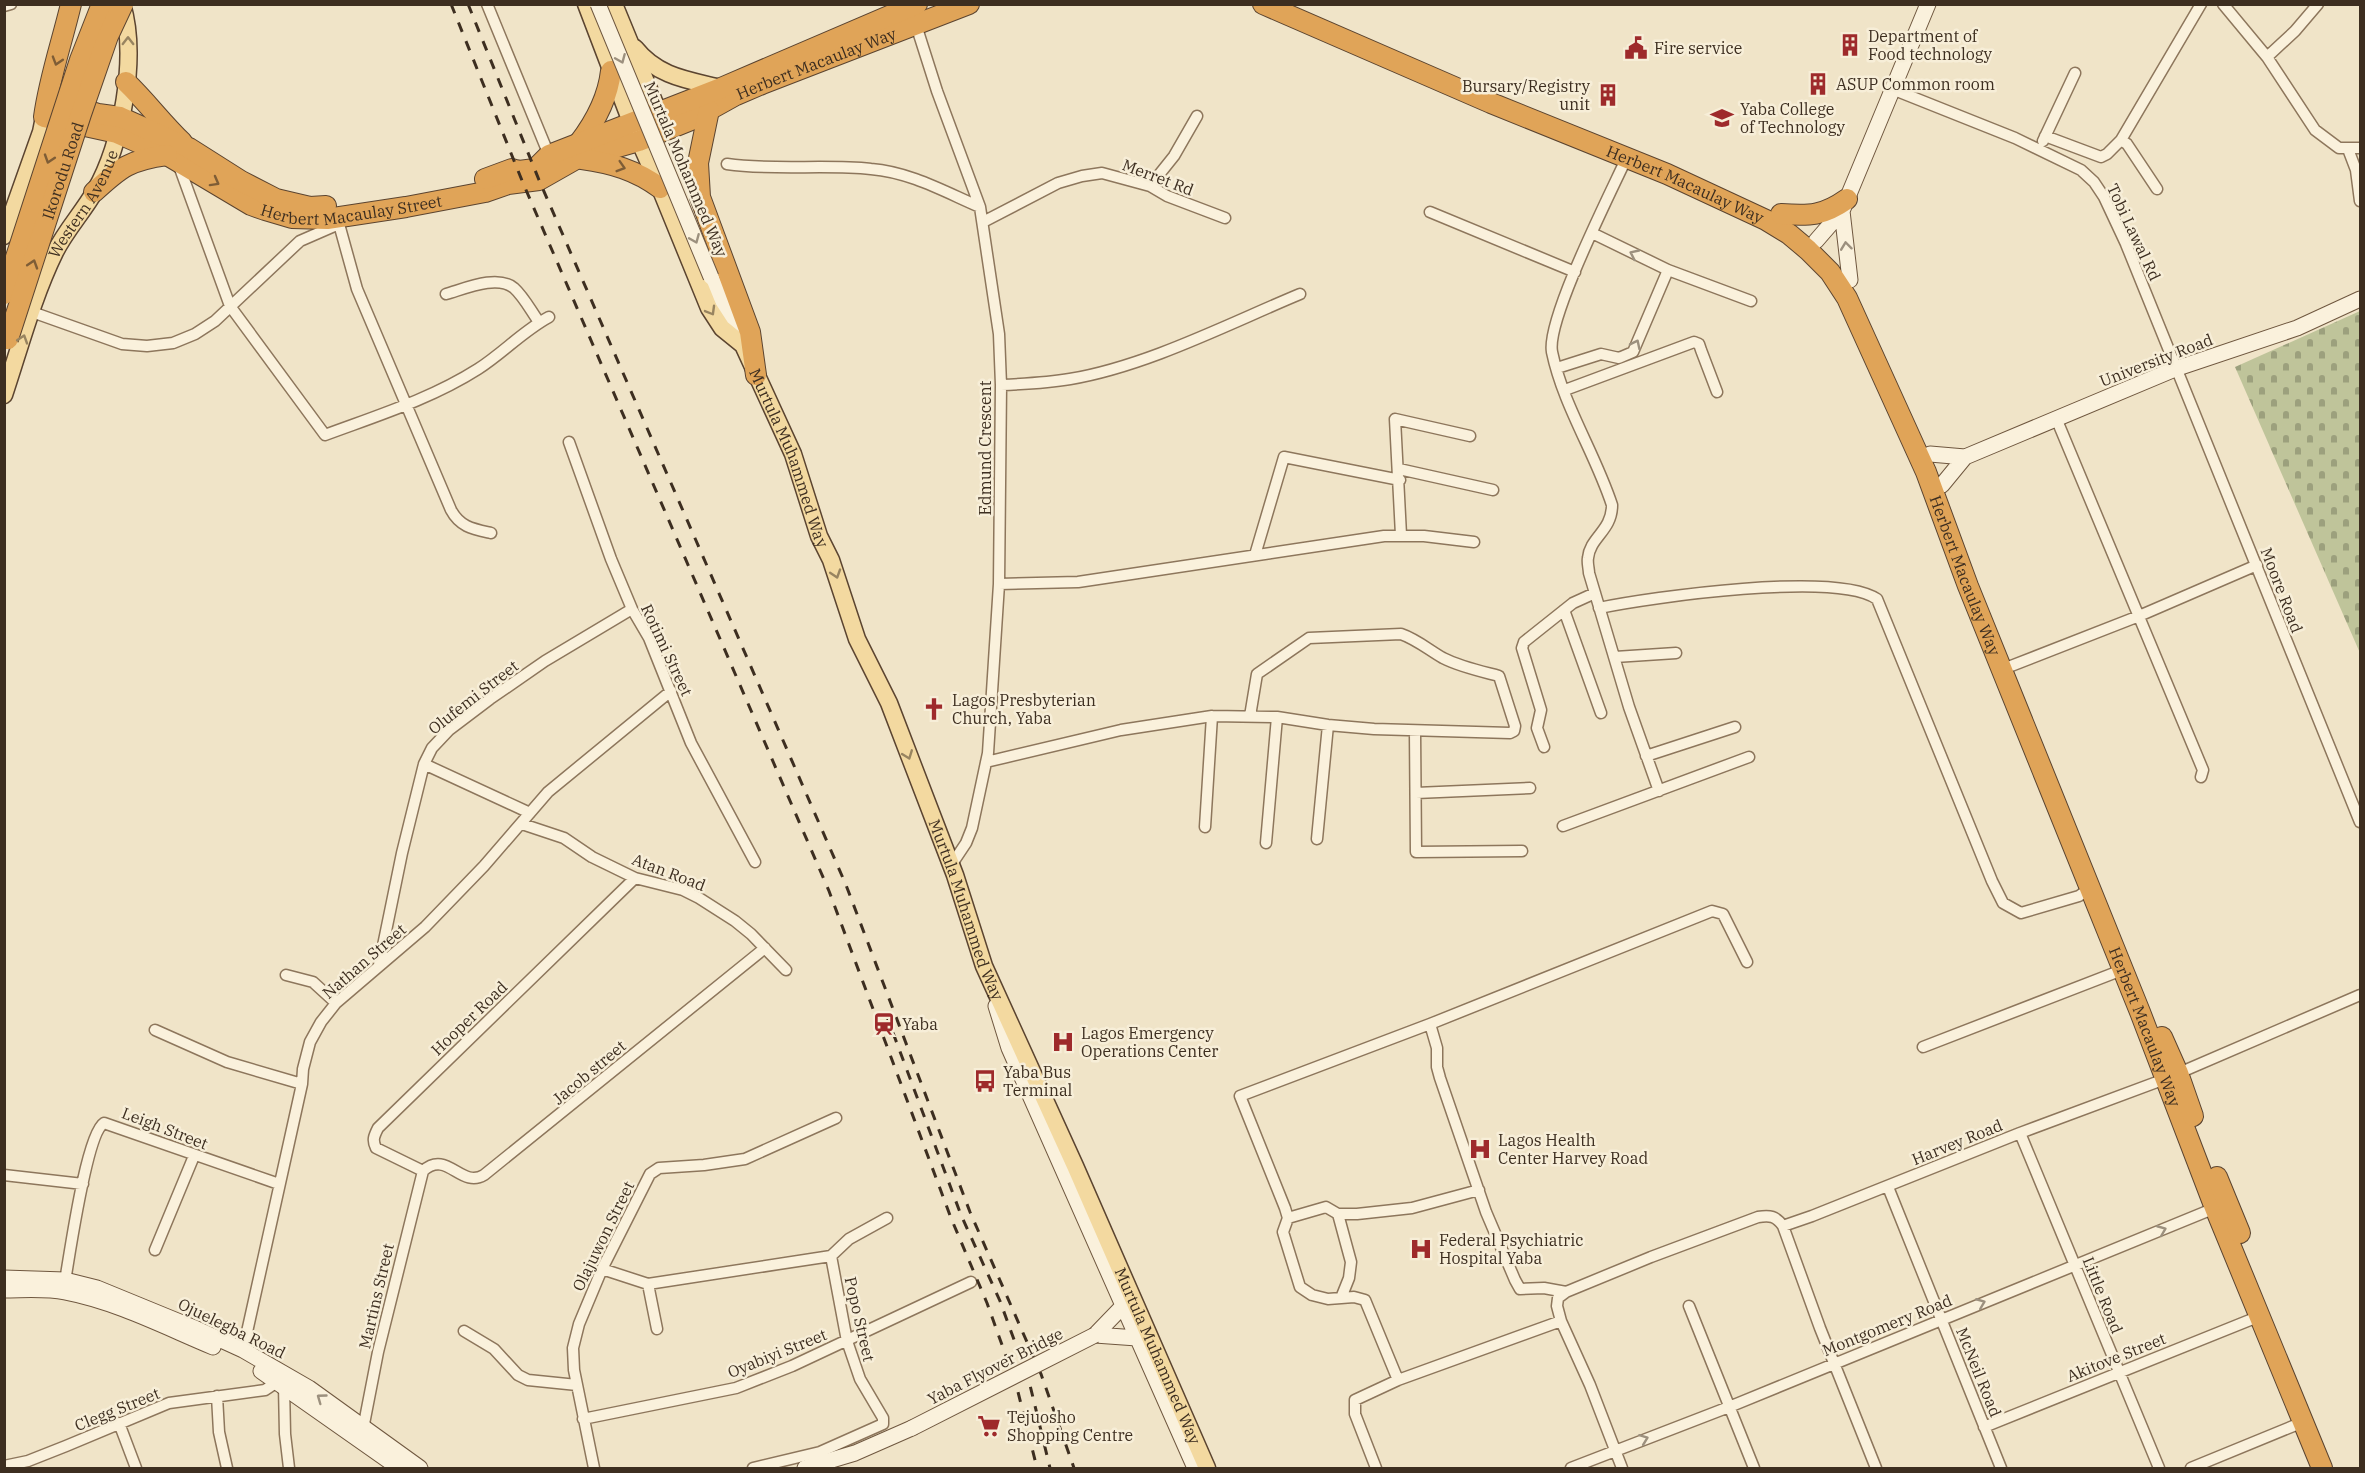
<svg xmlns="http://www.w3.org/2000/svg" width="2365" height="1473" viewBox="0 0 2365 1473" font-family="'IBM Plex Serif',serif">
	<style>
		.cemetery { fill: url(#cemetery-stones) }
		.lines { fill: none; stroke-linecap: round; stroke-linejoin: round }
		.street-casing { stroke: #8d765c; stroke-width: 13 }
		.secondary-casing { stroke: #6f573f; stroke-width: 17 }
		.primary-casing { stroke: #5b4430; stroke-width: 19 }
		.highway-casing { stroke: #5b4430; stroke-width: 22 }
		.street { stroke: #faf1dc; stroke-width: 10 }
		.secondary { stroke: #faf1dc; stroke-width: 15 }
		.primary { stroke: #f3d9a0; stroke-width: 16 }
		.highway { stroke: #e0a458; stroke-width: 20 }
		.rail { stroke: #3d2e20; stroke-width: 3; stroke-dasharray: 10 10; stroke-linecap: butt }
		.secondary-bridge-casing { stroke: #6f573f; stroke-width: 17; stroke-linecap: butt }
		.highway-bridge-casing { stroke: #5b4430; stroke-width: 22; stroke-linecap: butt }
		.secondary-bridge { stroke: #faf1dc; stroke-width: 15 }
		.highway-bridge { stroke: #e0a458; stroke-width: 20 }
		.oneway { stroke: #988460 }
		.oneway2 { stroke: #9c907e }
		.oneway3 { stroke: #7e5d36 }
		.labels { text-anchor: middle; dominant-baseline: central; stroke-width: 5; stroke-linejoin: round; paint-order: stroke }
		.poi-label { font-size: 16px; fill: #3d2e20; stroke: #f7eed8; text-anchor: start }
		.street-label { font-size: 16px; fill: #3d2e20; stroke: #f7eed8 }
	</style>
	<defs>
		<pattern id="cemetery-stones" width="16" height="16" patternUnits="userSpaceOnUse" patternTransform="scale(1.5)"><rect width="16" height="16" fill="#bfc49a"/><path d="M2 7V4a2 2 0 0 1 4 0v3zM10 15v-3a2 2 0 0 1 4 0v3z" fill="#9ca07d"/></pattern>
	</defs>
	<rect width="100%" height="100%" fill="#f0e4c8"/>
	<path class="cemetery" d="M2360,311V653L2235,367Z"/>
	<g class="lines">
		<g class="street-casing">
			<path id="street" d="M487,4L549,155
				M2223,4L2267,57L2315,130L2339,148H2360
				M4,6L11,4
				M916,25L937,91L980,207L999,334L1001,385L999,584L988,753L972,828L966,843L952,864L953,869
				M2267,57L2295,31L2318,4
				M1892,89L2015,138L2081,170L2094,182L2104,197L2126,244L2360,822
				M2045,136L2101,157L2107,154L2121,140
				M2043,141L2075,73
				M2348,149L2356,170L2360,201
				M1627,157C1611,192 1546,320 1552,352C1563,405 1595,453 1612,505C1612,531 1590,537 1588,558C1587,563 1589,569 1589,573L1629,707L1659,791
				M178,163L230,306L325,435C376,416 431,399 478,369C503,353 523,331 549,317
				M727,164C775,171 823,164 871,169C910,172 945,192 980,207
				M1150,186L1174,156L1197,116
				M2157,189L2127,144L2121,140L2201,4
				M1430,212L1575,272
				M345,217L339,224L357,289L451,510C460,527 473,529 491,533
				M983,222L1058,183L1082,176L1102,173L1150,186L1167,196L1225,218
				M1592,233L1668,270L1751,301
				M446,294C464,289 497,274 514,288C524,297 531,311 539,322
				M32,312L122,344L147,346L173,343L195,334L215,321L300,241L339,224
				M1557,368L1601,354L1619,358L1633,352L1668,270
				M1001,385C1024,384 1047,383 1070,379C1147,366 1228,324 1300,294
				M1565,390L1694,342L1699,344L1701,350L1717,392
				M2056,418L2203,770L2201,777
				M569,442L611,559L632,609L649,638L691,743L755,862
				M1399,469L1493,490
				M1401,535L1395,419L1470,436
				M1255,555L1284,457L1400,480
				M999,584L1078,582L1384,536H1424L1474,542
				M1599,608C1653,597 1836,571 1877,599L1992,881L2003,903L2021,913L2079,896L2090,888
				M1564,610L1601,713
				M1615,657L1676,653
				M2011,666L2139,616L2257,565
				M1415,732L1416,852L1522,851
				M1544,747L1537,728L1541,710L1522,648L1524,642L1573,603L1595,593
				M1646,756L1735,727
				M986,762L1121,730L1212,716L1277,717L1328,725L1374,729L1510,733L1514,731L1515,726L1499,676C1480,671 1461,667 1443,658C1429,650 1416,639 1401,634L1309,638L1257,674L1250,716
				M424,764L530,813
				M1416,793L1530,788
				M522,824L564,838L592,857L635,878L683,890L699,898L735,921L751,934L786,970
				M1563,826L1749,757
				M1205,827L1212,716
				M1317,839L1328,725
				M1266,843L1277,717
				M379,965L402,853L424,764L432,748L449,730L490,699L545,661L632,609
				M286,975L313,982L336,1003
				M1430,1024L1437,1048V1067L1440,1078L1486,1212L1515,1280L1520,1289L1544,1288L1566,1292
				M155,1030L227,1062L302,1084
				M1923,1047L2122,970
				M2020,1133L2159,1468
				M423,1171L376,1148C372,1140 374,1136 378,1128L635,878
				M423,1171C447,1149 461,1189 484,1175L765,948
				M4,1175L83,1184
				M1888,1187L2001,1468
				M1338,1214L1351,1262L1349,1278L1341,1298
				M1288,1218L1326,1207L1338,1214H1357L1412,1208L1479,1190
				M1783,1226L1820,1328L1876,1468
				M155,1250L194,1156
				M831,1256L849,1239L887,1218
				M602,1269L648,1284L831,1256
				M648,1284L657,1329
				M64,1287C69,1260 86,1134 104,1123L279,1184
				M1689,1306L1754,1468
				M464,1331L494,1349L518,1375L528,1380L577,1385
				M243,1350L302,1084L303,1069L310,1042L321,1022L336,1003L425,927L484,866L548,792L671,691
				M1398,1380L1365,1300L1354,1297L1328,1299L1312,1295L1300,1287L1283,1232L1288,1218L1285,1208L1240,1096L1430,1024L1712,911L1723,914L1747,962
				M284,1386L285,1434L289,1468
				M217,1396L219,1432L227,1468
				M583,1419L736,1388L792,1366L971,1282
				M119,1423L136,1468
				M1984,1427L2260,1316
				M363,1429L378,1352L423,1171
				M4,1466L28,1461L66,1446L169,1403L265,1390L277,1382
				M594,1468L574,1370L573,1348L579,1324L602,1269L650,1174L659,1168L704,1165L745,1159L836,1118
				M753,1468L820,1452L883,1424V1418L860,1379L847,1341L831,1256
				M1376,1468L1355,1414V1400L1398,1380L1561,1321
				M1571,1468L1729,1407L2215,1208
				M1622,1468L1590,1385L1561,1321L1557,1306L1558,1298L1566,1292L1651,1257L1758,1217C1770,1215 1776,1216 1783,1226L1812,1216L2020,1133L2165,1079L2360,995
				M2191,1468L2303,1422"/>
		</g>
		<g class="secondary-casing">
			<path id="secondary" d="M1842,211L1850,280
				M1816,241L1842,211L1928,4
				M711,277L743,345
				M1930,454L1965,457
				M1942,485L1965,457L2175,369L2297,328L2360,299
				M996,1006L1009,1048L1195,1468
				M4,1278L65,1280L97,1288L197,1329L243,1350L309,1388L420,1468
				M4,1290C24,1290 46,1288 65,1292C117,1302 165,1327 213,1347
				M1095,1335L1137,1338
				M1095,1335L1123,1306
				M261,1371L399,1468
				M805,1468L855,1453L912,1428"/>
		</g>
		<g class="primary-casing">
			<g id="primary">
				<path id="s1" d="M586,4L631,122L660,188L709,308L722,328L743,345L793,454L819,536L831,560L857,639L889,703L955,875L984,966L1075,1166L1207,1468"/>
				<path d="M614,4L663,123"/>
				<path d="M635,48C658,77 688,80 721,88"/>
				<path d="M4,236L41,132L44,117"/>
				<path id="s2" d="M4,395C20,347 33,297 55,252C66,230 83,212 95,191C122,144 138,57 122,4"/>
			</g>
		</g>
		<g class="highway-casing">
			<g id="highway">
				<path id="s3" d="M71,4C62,42 49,79 44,117L117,133L167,155L251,205L265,210L292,218L327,219L406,207L485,192L508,184L539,180L576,159L639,141L691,120L736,95L762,84L969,4"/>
				<path id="s4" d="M1263,4L1491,103L1667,174L1766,220L1789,234L1808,250L1830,272L1847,298L1926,472L1968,586L2140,1012L2215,1208L2322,1468"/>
				<path d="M126,82C146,101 162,123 182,142"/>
				<path d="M67,104L98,114L120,117L189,148L241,181L276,199L310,207L326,206"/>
				<path d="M709,110L698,163L700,197L750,332L756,375"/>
				<path d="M579,143C595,122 608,98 611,71"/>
				<path d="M582,159C611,163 636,170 660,188"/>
				<path d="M485,179L512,169L519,171L535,169L549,155L721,88L917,4"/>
				<path d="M94,192C121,167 130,160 167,155"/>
				<path d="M1781,214C1810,216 1823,216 1847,199"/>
				<path d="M2162,1037L2178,1073L2193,1116"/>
				<path d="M2217,1177L2240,1233"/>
			</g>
		</g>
		<use href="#street" class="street"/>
		<use href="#secondary" class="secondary"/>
		<use href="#primary" class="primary"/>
		<use href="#highway" class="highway"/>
		<path class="rail" d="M451,4L523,183L829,891L951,1218L987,1303L1016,1384L1037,1468
			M468,4L539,180L846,885L970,1212L1041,1374L1074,1468
			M886,1014L961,1215L1000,1301L1029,1381L1050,1468"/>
		<g class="secondary-bridge-casing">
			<path id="secondary-bridge" d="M598,4L711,277
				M912,1428L1095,1335"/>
		</g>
		<g class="highway-bridge-casing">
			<g id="highway-bridge">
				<path d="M4,294L80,60L102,4"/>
				<path id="s5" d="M8,339L81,114L108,36L123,4"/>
			</g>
		</g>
		<use href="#secondary-bridge" class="secondary-bridge"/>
		<use href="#highway-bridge" class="highway-bridge"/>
	</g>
	<defs><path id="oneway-chevron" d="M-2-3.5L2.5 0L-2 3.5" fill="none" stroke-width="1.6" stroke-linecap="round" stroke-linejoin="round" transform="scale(1.5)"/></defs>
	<g class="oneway">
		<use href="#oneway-chevron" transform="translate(128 41) rotate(-90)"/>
		<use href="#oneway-chevron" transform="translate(711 311) rotate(60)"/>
		<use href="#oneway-chevron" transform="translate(23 339) rotate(-72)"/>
		<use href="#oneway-chevron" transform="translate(836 574) rotate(72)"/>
		<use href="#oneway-chevron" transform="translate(908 755) rotate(69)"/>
	</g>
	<g class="oneway2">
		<use href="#oneway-chevron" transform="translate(621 59) rotate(67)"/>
		<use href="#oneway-chevron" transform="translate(695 239) rotate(67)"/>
		<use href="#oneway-chevron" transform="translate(1846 246) rotate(-97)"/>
		<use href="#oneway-chevron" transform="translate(1634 254) rotate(-155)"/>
		<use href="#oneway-chevron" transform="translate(1636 344) rotate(-64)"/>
		<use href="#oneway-chevron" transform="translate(2162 1230) rotate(-22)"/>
		<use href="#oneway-chevron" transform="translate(1981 1303) rotate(-22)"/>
		<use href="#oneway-chevron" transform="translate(321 1398) rotate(-144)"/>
		<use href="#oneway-chevron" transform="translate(1644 1439) rotate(-21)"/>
	</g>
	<g class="oneway3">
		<use href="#oneway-chevron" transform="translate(57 61) rotate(107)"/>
		<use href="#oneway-chevron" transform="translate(49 159) rotate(108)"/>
		<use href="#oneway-chevron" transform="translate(621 167) rotate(17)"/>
		<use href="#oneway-chevron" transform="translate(215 182) rotate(29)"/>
		<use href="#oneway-chevron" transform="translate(33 264) rotate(-72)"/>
	</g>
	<defs>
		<g id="building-bare" transform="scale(1.8)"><path d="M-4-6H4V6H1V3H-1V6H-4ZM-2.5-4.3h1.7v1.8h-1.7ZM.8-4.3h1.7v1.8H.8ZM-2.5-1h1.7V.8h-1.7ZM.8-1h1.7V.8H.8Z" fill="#9e2a2b" stroke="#f7eed8" stroke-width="2.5" paint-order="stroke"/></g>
		<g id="civic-bare" transform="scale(1.8)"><path d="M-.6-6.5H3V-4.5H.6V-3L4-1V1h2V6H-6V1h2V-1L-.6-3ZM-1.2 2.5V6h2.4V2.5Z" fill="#9e2a2b" stroke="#f7eed8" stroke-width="2.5" paint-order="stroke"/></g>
		<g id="university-bare" transform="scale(1.8)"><path d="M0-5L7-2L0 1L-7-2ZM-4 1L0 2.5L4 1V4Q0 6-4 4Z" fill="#9e2a2b" stroke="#f7eed8" stroke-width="2.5" paint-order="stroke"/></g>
		<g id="church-bare" transform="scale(1.8)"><path d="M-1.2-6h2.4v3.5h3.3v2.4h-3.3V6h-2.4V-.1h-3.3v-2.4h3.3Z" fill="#9e2a2b" stroke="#f7eed8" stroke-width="2.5" paint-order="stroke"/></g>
		<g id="station-bare" transform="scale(1.8)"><path d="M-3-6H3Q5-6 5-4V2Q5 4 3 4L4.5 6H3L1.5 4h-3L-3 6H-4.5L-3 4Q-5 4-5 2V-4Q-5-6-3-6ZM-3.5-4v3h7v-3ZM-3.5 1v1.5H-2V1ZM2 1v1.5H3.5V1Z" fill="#9e2a2b" stroke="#f7eed8" stroke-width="2.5" paint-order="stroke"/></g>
		<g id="hospital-bare" transform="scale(1.8)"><path d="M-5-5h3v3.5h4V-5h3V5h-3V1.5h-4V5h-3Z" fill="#9e2a2b" stroke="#f7eed8" stroke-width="2.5" paint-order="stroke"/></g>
		<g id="bus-bare" transform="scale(1.8)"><path d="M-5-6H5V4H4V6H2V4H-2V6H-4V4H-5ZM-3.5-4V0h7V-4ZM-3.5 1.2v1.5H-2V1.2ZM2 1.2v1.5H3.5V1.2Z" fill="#9e2a2b" stroke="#f7eed8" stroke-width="2.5" paint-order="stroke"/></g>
		<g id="supermarket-bare" transform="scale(1.8)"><path d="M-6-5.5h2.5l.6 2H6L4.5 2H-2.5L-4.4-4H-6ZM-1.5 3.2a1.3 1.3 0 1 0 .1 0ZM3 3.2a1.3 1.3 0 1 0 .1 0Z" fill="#9e2a2b" stroke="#f7eed8" stroke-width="2.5" paint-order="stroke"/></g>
	</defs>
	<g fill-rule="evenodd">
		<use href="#building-bare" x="1850" y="45"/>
		<use href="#civic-bare" x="1636" y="48"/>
		<use href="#building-bare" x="1818" y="84"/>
		<use href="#building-bare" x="1608" y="95"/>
		<use href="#university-bare" x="1722" y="118"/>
		<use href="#church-bare" x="934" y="709"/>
		<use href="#station-bare" x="884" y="1024"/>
		<use href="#hospital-bare" x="1063" y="1042"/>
		<use href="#bus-bare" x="985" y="1081"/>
		<use href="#hospital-bare" x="1480" y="1149"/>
		<use href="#hospital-bare" x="1421" y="1249"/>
		<use href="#supermarket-bare" x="989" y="1426"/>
	</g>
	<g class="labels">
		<g class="poi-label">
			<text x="1868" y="36">Department of<tspan x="1868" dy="18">Food technology</tspan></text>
			<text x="1654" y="48">Fire service</text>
			<text x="1836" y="84">ASUP Common room</text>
			<text x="1590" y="86" text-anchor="end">Bursary/Registry<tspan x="1590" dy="18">unit</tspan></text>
			<text x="1740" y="109">Yaba College<tspan x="1740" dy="18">of Technology</tspan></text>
			<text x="952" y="700">Lagos Presbyterian<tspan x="952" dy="18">Church, Yaba</tspan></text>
			<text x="902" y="1024">Yaba</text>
			<text x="1081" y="1033">Lagos Emergency<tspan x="1081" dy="18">Operations Center</tspan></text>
			<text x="1003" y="1072">Yaba Bus<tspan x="1003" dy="18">Terminal</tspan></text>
			<text x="1498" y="1140">Lagos Health<tspan x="1498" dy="18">Center Harvey Road</tspan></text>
			<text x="1439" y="1240">Federal Psychiatric<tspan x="1439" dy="18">Hospital Yaba</tspan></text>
			<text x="1007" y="1417">Tejuosho<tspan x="1007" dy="18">Shopping Centre</tspan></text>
		</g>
		<g class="street-label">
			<text stroke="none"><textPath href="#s3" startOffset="939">Herbert Macaulay Way</textPath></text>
			<text transform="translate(686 169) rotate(67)">Murtala Mohammed Way</text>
			<text stroke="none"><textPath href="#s5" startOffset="177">Ikorodu Road</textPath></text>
			<text transform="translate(1158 177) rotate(21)">Merret Rd</text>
			<text stroke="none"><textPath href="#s4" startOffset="459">Herbert Macaulay Way</textPath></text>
			<text stroke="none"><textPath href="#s2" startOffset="208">Western Avenue</textPath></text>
			<text stroke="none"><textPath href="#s3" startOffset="446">Herbert Macaulay Street</textPath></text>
			<text transform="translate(2134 232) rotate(65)">Tobi Lawal Rd</text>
			<text transform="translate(2156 360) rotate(-21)">University Road</text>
			<text transform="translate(985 448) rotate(-90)">Edmund Crescent</text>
			<text stroke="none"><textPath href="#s1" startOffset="501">Murtula Muhammed Way</textPath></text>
			<text stroke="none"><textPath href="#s4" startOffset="963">Herbert Macaulay Way</textPath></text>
			<text transform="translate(2282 590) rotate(69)">Moore Road</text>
			<text transform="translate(667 650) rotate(65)">Rotimi Street</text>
			<text transform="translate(473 697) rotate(-38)">Olufemi Street</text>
			<text transform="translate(669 872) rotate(21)">Atan Road</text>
			<text stroke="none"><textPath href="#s1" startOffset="987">Murtula Muhammed Way</textPath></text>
			<text transform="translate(364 961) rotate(-41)">Nathan Street</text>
			<text transform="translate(469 1018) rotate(-44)">Hooper Road</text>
			<text stroke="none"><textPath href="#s4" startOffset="1449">Herbert Macaulay Way</textPath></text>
			<text transform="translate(589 1072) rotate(-40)">Jacob street</text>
			<text transform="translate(165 1128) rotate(21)">Leigh Street</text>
			<text transform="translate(1957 1142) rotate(-22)">Harvey Road</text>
			<text transform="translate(603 1236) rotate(-64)">Olajuwon Street</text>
			<text transform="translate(2103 1295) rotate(68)">Little Road</text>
			<text transform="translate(376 1296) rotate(-77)">Martins Street</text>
			<text transform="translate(860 1319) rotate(77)">Popo Street</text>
			<text transform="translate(1887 1325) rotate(-22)">Montgomery Road</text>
			<text transform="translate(232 1328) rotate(26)">Ojuelegba Road</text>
			<text transform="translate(777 1353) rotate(-22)">Oyabiyi Street</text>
			<text stroke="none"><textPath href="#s1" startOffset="1473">Murtula Muhammed Way</textPath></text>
			<text transform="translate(2116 1357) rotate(-22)">Akitove Street</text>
			<text transform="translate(995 1366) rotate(-27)">Yaba Flyover Bridge</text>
			<text transform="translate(1979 1372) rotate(68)">McNeil Road</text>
			<text transform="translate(117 1409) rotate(-22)">Clegg Street</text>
		</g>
	</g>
	<rect width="2365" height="1473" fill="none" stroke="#3d2e20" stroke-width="12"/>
</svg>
